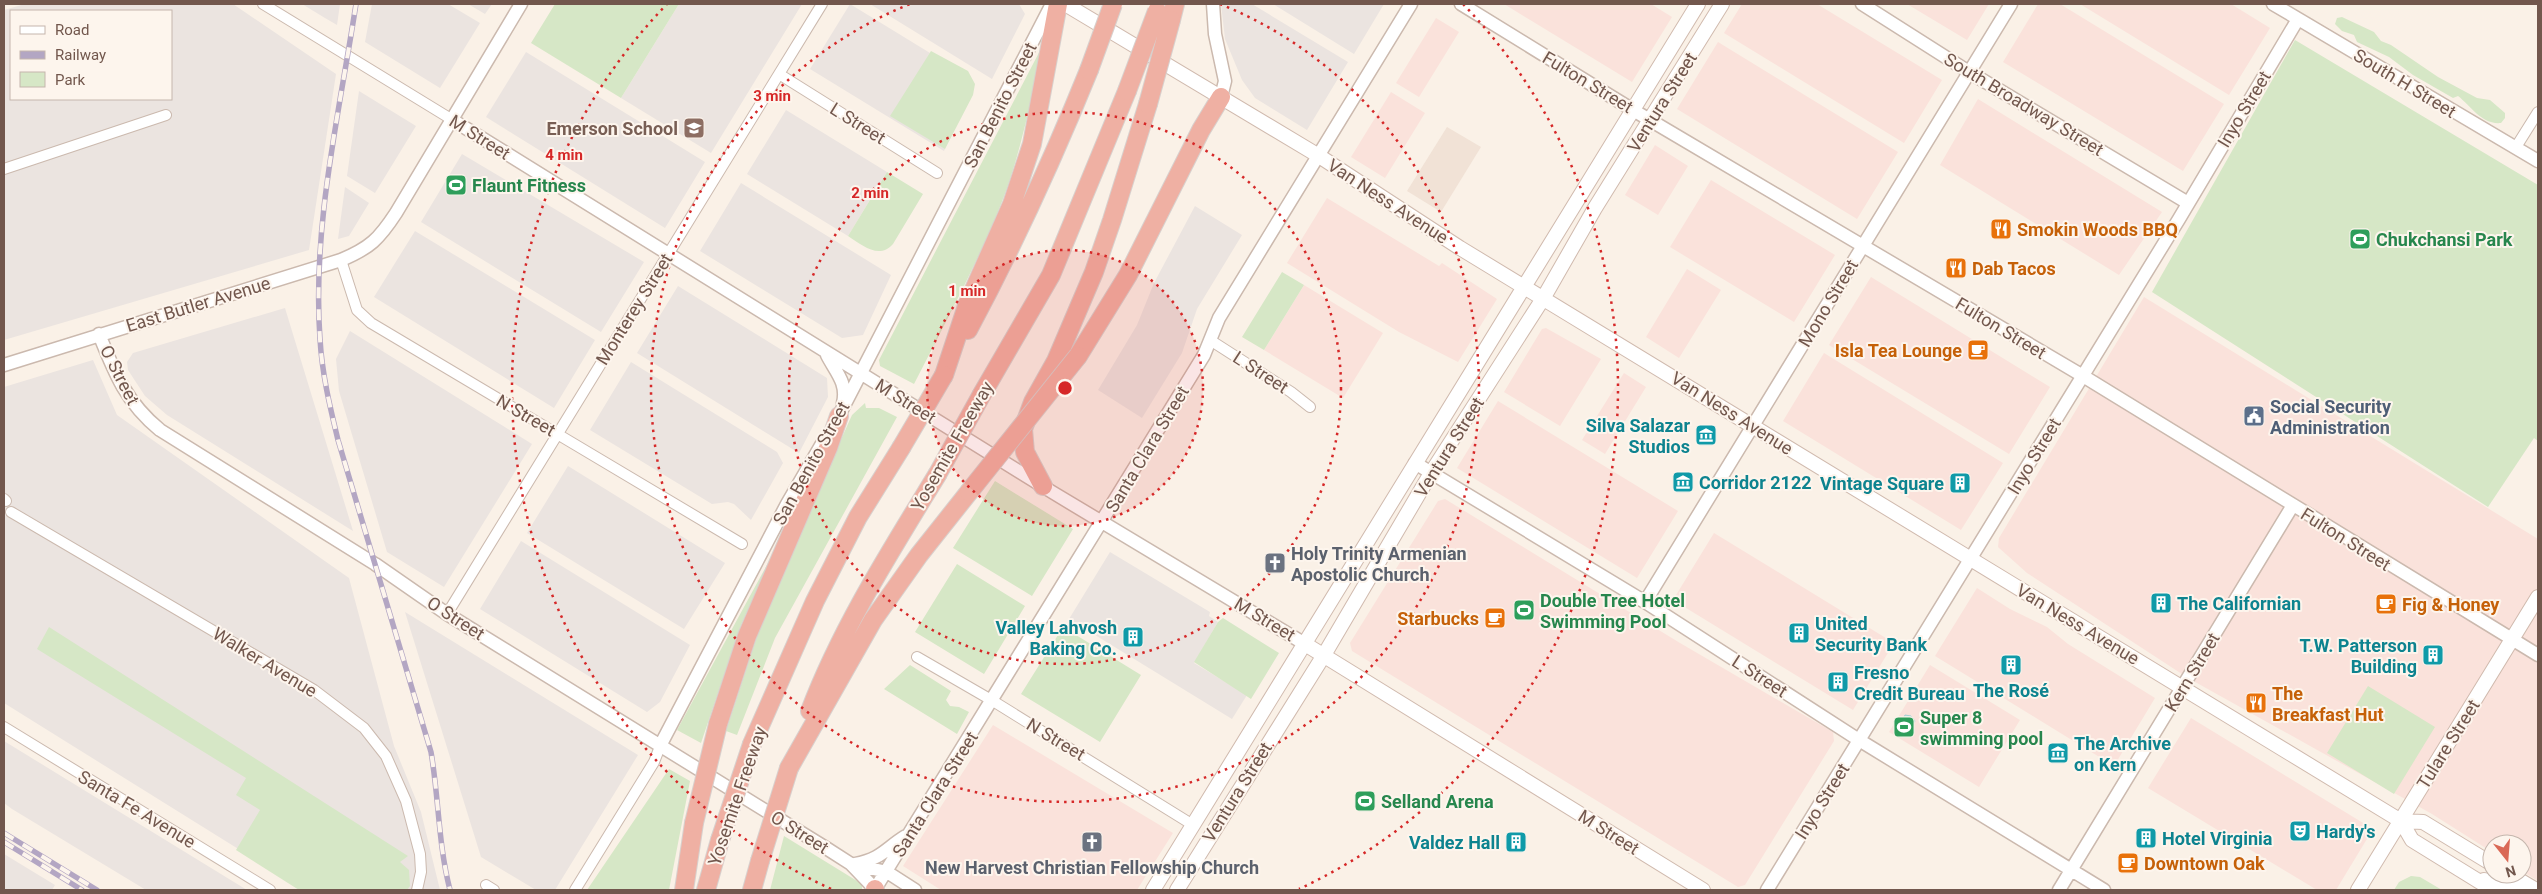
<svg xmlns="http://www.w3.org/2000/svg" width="2542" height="894" viewBox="0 0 2542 894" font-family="Roboto,sans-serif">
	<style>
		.residential { fill: #f1e2d6 }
		.commercial { fill: #fae2db }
		.industrial { fill: #ebe4e0; fill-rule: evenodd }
		.green { fill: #d6e7c6 }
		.water { fill: #bde0e2; stroke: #a4d0d3 }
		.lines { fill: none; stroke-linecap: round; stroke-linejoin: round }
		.minor-casing { stroke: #cbb9ae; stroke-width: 12 }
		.tertiary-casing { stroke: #cbb9ae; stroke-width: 15 }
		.secondary-casing { stroke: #d0baae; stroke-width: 16 }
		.motorway-casing { stroke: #d8d0cd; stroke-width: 20 }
		.minor { stroke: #fff; stroke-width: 10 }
		.tertiary { stroke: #fff; stroke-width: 12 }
		.secondary { stroke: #fff; stroke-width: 14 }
		.motorway { stroke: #efb0a3; stroke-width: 18 }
		.rail-casing { stroke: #b3a6c3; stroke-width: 5.5 }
		.rail { stroke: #fdf5ed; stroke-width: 4; stroke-dasharray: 11; stroke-linecap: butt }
		.motorway-bridge-casing { stroke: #d8d0cd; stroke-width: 20; stroke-linecap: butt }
		.motorway-bridge { stroke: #efb0a3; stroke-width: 18 }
		.ring { fill: none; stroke: #d62828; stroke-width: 2.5; stroke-dasharray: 2.5 5 }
		.labels { text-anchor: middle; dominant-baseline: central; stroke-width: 4; stroke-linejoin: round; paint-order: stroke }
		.street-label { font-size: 18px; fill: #72574d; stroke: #fdf5ed }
		.education-label { font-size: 18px; font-weight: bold; fill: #785e54; stroke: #fdf5ed; text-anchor: end }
		.leisure-label { font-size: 18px; font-weight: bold; fill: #27864d; stroke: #fdf5ed; text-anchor: start }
		.food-label { font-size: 18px; font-weight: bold; fill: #c56008; stroke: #fdf5ed; text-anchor: start }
		.service-label { font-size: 18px; font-weight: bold; fill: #4e5e75; stroke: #fdf5ed; text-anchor: start }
		.culture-label { font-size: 18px; font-weight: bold; fill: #0d838f; stroke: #fdf5ed; text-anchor: start }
		.worship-label { font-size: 18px; font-weight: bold; fill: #5b616d; stroke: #fdf5ed; text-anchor: start }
		.centre { fill: #d62828; stroke: #fdf5ed; stroke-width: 2.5 }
		.ring-label { font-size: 15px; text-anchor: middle; font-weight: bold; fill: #d62828; stroke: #fdf5ed; stroke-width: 4; stroke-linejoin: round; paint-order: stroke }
	</style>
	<rect width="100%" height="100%" fill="#faf1e7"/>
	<path class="residential" d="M1447,127L1481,147L1441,212L1407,191Z"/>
	<path class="commercial" d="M1504,4H1651L1672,17L1632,82Z
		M1742,4H1817L1942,80L1904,143L1724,33Z
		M1907,4H1989L1967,40Z
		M2038,4H2060L2224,104L2183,171L2003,62Z
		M2080,4H2231L2270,28L2229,95Z
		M1436,18L1459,32L1419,97L1396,83Z
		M1718,42L1898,152L1857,219L1677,109Z
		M1391,92L1425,113L1385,178L1351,157Z
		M1978,99L2162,212L2119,275L1940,165Z
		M1655,145L1688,166L1658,215L1625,195Z
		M1711,180L1835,255L1794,322L1670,247Z
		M1327,198L1439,266L1442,263L1497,299L1458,362L1399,332L1287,263Z
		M1687,269L1721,290L1679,358L1646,337Z
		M1871,277L2050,387L2009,454L1829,345Z
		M1304,285L1383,333L1343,398L1264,350Z
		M2144,297L2538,539V881L2522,871V844H2492V852L2432,814L2188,678L2027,573L1998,547L1999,538Z
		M1546,328L1601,359L1560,426L1504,392L1542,329Z
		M1824,353L2003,463L1961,530L1783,421Z
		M1624,373L1646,387L1605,454L1582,440Z
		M1498,401L1678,511L1637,578L1457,468Z
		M1445,499L1680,643L1833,732L1834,741L1745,885L1738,887L1352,651L1350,643L1438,501Z
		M1714,533L1894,643L1853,710L1673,600Z
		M1977,588L2010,609L2047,627L2068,644L2155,698L2114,766L1935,656Z
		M1930,665L2020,720L1979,787L1889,732Z
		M2191,718L2373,829L2336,890H2317L2148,788Z
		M993,725L1173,833L1137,890H941L903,866Z"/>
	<path class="industrial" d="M25,4H233L336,74L309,250L4,340V10ZM11,11H171V99H11Z
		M302,4H340L337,25L325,18Z
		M372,4H448L480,23L440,88L365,42Z
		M468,4H492L485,14Z
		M679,4H802L711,153L621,98Z
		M850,4L966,75L967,99L944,151L810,69Z
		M870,4H1019L1025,14L992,79Z
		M1221,4H1252L1348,62L1307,130L1255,98L1242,80L1225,39Z
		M1273,4H1384L1354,54Z
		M526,52L705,162L665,228L486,117Z
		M359,91L416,126L375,193L347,176Z
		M786,110L887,172L848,236L747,174Z
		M462,154L644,262L601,332L421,222Z
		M741,183L891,275L863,335L842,338L700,251Z
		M345,187L369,203L349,236L338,239Z
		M1195,206L1242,235L1197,309L1182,353L1142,418L1098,390L1137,325L1154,283Z
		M415,231L595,340L554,408L374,297Z
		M678,286L827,378L828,397L799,453L637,353Z
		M285,308L353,531L167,415L145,396L128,370L127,362L133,353Z
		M350,331L532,444L444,587L387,552L339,391L336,359Z
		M93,360L117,415L349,578L394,746L421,812L440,890H304L4,703V387Z
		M631,362L777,452L783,463L751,520L734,504L728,502L712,504L590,430Z
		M568,466L725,563L684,629L527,533Z
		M521,541L690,645L660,702L647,712L480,609Z
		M1110,552L1210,612L1209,616L1218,622L1194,663L1247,695L1232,719L1069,619Z
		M405,612L638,755L555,890H536L481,857Z
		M4,741L247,890H146L12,809L4,803Z
		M4,854L55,885L52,890H4Z"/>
	<path class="green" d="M555,4H679L621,98L531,43Z
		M2342,17L2374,32L2381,41L2391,45L2438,77L2477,98L2490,100L2505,113V118L2501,123C2482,125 2471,106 2458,96L2453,98L2413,75L2389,57L2357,42L2354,35L2342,31L2335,24L2337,18Z
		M2295,40L2538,185V441L2534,438L2488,507L2152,292Z
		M1045,41C1032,93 1022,149 1003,199C978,263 945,323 914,384L880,366L879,360Z
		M931,51L968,71L975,84L973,95L945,149L890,116Z
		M887,172L923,194L893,244C879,260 862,245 848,236Z
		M1282,272L1304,285L1264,350L1242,337Z
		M865,403L866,408H879L897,417L775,638L737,735L726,731L769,600L852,415Z
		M995,481L1073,529L1032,596L953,548Z
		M774,552L741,625L701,743L677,730Z
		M957,564L1025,606L984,674L915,632Z
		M1223,618L1279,653L1251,699L1194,662L1218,622Z
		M49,627L408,856L400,862L409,870L410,886L407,890H299L236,850L260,810L236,795L246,778L37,649Z
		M1063,627L1141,675L1100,742L1021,694Z
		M910,665L951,691L946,700L950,706L959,707L969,712L957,734L884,689Z
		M2368,686L2435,727L2394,794L2327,753Z
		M669,769L690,781L669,890H587Z
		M784,836L862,884V890H770Z
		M2411,876L2420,877L2442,890H2394L2399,882Z"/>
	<path class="water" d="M1519 610a6 6 0 1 1 12 0a6 6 0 1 1-12 0Z
		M1905,715L1911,716L1915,721L1906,735L1901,734L1897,730Z"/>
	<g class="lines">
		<g class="minor-casing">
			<path id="minor" d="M263,4L451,119
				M779,74L937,173
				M2516,147L2538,112
				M4,169L166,115
				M341,260L357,310L371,323L742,544
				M1210,340L1291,392L1310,407
				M4,499L6,501
				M11,512L314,690L364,728L386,756L406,801L420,854L421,872L417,890
				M447,614L822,4
				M917,657L993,701L1193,825
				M4,727L270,890
				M486,885L494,890
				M575,890L654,762L661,744"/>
		</g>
		<g class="tertiary-casing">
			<path id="tertiary" d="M1213,4L1215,34L1225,81L1221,97
				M1461,4L1633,110L2083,376L2538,655
				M1862,4L1969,72L2188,203
				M2273,4L2538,161
				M451,119L1052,492L1305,644
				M99,334C115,374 126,402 160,430L375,564L447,614L826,848L851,864L875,889L1204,355L1219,318L1411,4
				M827,355C835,371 848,383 843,403
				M4,365L341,260C370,248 379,239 396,213L521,4
				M835,423L1052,4
				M1415,463L1645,602L1859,740L2104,890
				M1645,602L2011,4
				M661,744L787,504L823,442
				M851,864L887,872L915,890
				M855,864C882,859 886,848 906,836
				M1767,890L2179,219L2298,19
				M2059,890L2293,505"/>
		</g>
		<g class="secondary-casing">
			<path id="secondary" d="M1065,4L1319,156L1460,248L2401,821L2412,840L2493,890
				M1305,644L1703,890
				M2401,821L2423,822L2492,864
				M2509,874L2536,890
				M2484,880L2514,890
				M1153,890L1698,4
				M1177,890L1324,655L1431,473L1544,297L1595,208L1722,4
				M2358,890L2538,597"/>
		</g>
		<g class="motorway-casing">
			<path id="motorway" d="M1171,20L1175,4
				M968,330C1013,246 1053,159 1089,70
				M1078,356L1128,275L1201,130L1221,97
				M944,375L968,303L1012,204L1032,144L1058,4
				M982,394L1051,275L1127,91
				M1043,486L1025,452L1023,429L1033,402L1056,361L1094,272L1112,220L1148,104
				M810,711C842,627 890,552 937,475
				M718,724L747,636L828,448L839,416
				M752,744L815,601L858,517L901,448
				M789,768L873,620L919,555L969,492
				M684,890L694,823
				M706,890L720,840
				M752,890L760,861
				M875,890V889"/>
		</g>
		<use href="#minor" class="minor"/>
		<use href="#tertiary" class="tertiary"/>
		<use href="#secondary" class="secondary"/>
		<use href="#motorway" class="motorway"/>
		<g class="rail-casing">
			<path id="rail" d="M356,4C339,115 312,226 320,339C322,374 330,407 338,440L431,752C439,799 438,843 450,890
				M4,833L97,890
				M4,842L82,890"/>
		</g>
		<use href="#rail" class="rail"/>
		<g class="motorway-bridge-casing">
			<path id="motorway-bridge" d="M1089,70L1113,4
				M1127,91L1157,11
				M1148,104L1171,20
				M901,448L944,375
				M937,475L982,394
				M969,492L1078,356
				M694,823L718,724
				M720,840L752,744
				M760,861L789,768"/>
		</g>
		<use href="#motorway-bridge" class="motorway-bridge"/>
	</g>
	<circle cx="1065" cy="388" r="138" fill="#d62828" fill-opacity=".12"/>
	<g class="ring">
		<circle cx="1065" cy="388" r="138"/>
		<circle cx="1065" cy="388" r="276"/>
		<path d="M1220 4A414 414 0 1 1 910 4"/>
		<path d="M831 889A553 553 0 0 1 667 4M1463 4A553 553 0 0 1 1299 889"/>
	</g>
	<defs>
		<g id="school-square" transform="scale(1.125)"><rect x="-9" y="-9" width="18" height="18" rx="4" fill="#8d6e63" stroke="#fdf5ed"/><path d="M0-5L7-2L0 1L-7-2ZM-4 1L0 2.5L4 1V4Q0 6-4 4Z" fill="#fff"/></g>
		<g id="stadium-square" transform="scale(1.125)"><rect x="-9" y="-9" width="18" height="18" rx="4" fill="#2e9e5b" stroke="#fdf5ed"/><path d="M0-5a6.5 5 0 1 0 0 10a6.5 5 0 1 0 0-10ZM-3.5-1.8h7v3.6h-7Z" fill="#fff"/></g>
		<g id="restaurant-square" transform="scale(1.125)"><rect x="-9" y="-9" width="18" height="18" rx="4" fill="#e8710a" stroke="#fdf5ed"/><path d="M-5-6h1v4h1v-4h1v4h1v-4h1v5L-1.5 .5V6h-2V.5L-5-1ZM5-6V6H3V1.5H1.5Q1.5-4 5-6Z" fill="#fff"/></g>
		<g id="cafe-square" transform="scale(1.125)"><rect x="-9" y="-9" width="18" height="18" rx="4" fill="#e8710a" stroke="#fdf5ed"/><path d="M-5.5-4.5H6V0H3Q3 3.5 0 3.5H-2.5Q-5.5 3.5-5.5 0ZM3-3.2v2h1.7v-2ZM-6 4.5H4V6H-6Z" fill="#fff"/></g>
		<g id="civic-square" transform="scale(1.125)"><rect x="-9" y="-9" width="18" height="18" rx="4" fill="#5c6f8a" stroke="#fdf5ed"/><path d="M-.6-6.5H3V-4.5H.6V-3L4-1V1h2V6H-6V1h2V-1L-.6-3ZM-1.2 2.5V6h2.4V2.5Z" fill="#fff"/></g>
		<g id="museum-square" transform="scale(1.125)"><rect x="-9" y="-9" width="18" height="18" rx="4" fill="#0f9aa8" stroke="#fdf5ed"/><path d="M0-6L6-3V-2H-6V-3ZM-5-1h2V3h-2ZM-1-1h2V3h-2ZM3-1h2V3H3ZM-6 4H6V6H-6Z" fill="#fff"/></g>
		<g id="building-square" transform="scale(1.125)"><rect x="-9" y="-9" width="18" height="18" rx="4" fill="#0f9aa8" stroke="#fdf5ed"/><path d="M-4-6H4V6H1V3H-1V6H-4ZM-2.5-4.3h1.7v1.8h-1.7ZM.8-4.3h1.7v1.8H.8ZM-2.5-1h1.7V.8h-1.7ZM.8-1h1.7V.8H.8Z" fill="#fff"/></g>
		<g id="church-square" transform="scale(1.125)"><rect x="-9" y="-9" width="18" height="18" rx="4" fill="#6b7280" stroke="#fdf5ed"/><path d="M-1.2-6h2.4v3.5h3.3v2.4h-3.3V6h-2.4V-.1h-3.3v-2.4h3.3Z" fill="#fff"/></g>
		<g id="theatre-square" transform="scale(1.125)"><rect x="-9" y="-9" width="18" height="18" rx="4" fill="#0f9aa8" stroke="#fdf5ed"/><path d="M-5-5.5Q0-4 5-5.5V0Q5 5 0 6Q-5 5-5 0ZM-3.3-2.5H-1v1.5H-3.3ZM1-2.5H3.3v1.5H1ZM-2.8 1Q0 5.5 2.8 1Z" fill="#fff"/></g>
	</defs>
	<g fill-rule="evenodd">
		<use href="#school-square" x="694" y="128"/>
		<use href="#stadium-square" x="456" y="185"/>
		<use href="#restaurant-square" x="2001" y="229"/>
		<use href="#stadium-square" x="2360" y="239"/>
		<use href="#restaurant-square" x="1956" y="268"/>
		<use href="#cafe-square" x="1978" y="350"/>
		<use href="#civic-square" x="2254" y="416"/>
		<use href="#museum-square" x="1706" y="435"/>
		<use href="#museum-square" x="1683" y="482"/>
		<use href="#building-square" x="1960" y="483"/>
		<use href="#church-square" x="1275" y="563"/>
		<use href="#building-square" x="2161" y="603"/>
		<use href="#cafe-square" x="2386" y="604"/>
		<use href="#stadium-square" x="1524" y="610"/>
		<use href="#cafe-square" x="1495" y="618"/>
		<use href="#building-square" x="1799" y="633"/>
		<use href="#building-square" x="1133" y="637"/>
		<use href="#building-square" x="2433" y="655"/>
		<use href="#building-square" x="2011" y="665"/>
		<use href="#building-square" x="1838" y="682"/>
		<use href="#restaurant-square" x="2256" y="703"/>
		<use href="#stadium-square" x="1904" y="727"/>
		<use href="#museum-square" x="2058" y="753"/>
		<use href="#stadium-square" x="1365" y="801"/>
		<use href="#theatre-square" x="2300" y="831"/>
		<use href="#building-square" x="2146" y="838"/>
		<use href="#church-square" x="1092" y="842"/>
		<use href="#building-square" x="1516" y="842"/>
		<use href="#cafe-square" x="2128" y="863"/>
	</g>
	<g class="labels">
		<g class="street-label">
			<text transform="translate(1588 82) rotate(31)">Fulton Street</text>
			<text transform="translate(2405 83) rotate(31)">South H Street</text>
			<text transform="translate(1662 102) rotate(-58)">Ventura Street</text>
			<text transform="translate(2024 104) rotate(31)">South Broadway Street</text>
			<text transform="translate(1000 105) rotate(-63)">San Benito Street</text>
			<text transform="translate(2244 109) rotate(-59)">Inyo Street</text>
			<text transform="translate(858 123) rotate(32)">L Street</text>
			<text transform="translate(480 137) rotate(32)">M Street</text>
			<text transform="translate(1388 201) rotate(33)">Van Ness Avenue</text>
			<text transform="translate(1828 303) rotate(-59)">Mono Street</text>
			<text transform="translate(198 304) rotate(-17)">East Butler Avenue</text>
			<text transform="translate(634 309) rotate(-58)">Monterey Street</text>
			<text transform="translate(2001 328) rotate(31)">Fulton Street</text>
			<text transform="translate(1261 372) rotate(33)">L Street</text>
			<text transform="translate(120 375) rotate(63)">O Street</text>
			<text transform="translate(906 401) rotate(32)">M Street</text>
			<text transform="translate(1732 413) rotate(32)">Van Ness Avenue</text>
			<text transform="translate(526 415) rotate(30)">N Street</text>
			<text transform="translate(952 446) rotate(-60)">Yosemite Freeway</text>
			<text transform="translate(1449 447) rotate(-58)">Ventura Street</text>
			<text transform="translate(1147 449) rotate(-59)">Santa Clara Street</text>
			<text transform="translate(2034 456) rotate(-59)">Inyo Street</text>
			<text transform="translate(811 463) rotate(-61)">San Benito Street</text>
			<text transform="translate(2346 539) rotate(32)">Fulton Street</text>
			<text transform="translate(456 618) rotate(33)">O Street</text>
			<text transform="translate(1265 619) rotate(31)">M Street</text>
			<text transform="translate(2078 624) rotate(31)">Van Ness Avenue</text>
			<text transform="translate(265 662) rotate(31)">Walker Avenue</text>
			<text transform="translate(2192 672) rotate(-59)">Kern Street</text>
			<text transform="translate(1760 676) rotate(33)">L Street</text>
			<text transform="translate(1056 739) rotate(31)">N Street</text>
			<text transform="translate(2448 744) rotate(-58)">Tulare Street</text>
			<text transform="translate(1237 792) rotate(-58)">Ventura Street</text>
			<text transform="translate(935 794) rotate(-58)">Santa Clara Street</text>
			<text transform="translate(737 796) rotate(-71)">Yosemite Freeway</text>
			<text transform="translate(1822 801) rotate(-58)">Inyo Street</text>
			<text transform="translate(137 809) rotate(31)">Santa Fe Avenue</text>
			<text transform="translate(800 832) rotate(32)">O Street</text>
			<text transform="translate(1609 832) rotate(32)">M Street</text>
		</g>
		<g class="education-label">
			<text x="678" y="128">Emerson School</text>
		</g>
		<g class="leisure-label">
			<text x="472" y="185">Flaunt Fitness</text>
			<text x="2376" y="239">Chukchansi Park</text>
			<text x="1540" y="600">Double Tree Hotel<tspan x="1540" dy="21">Swimming Pool</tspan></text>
			<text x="1920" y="717">Super 8<tspan x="1920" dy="21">swimming pool</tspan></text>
			<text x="1381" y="801">Selland Arena</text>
		</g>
		<g class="food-label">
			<text x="2017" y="229">Smokin Woods BBQ</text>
			<text x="1972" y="268">Dab Tacos</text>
			<text x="1962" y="350" text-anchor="end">Isla Tea Lounge</text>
			<text x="2402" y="604">Fig &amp; Honey</text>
			<text x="1479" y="618" text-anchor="end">Starbucks</text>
			<text x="2272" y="693">The<tspan x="2272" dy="21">Breakfast Hut</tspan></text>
			<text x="2144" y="863">Downtown Oak</text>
		</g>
		<g class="service-label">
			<text x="2270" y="406">Social Security<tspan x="2270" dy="21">Administration</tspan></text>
		</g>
		<g class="culture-label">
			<text x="1690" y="425" text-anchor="end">Silva Salazar<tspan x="1690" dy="21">Studios</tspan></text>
			<text x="1699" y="482">Corridor 2122</text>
			<text x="1944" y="483" text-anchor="end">Vintage Square</text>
			<text x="2177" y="603">The Californian</text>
			<text x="1815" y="623">United<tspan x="1815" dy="21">Security Bank</tspan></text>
			<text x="1117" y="627" text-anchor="end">Valley Lahvosh<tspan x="1117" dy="21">Baking Co.</tspan></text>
			<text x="2417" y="645" text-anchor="end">T.W. Patterson<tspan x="2417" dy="21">Building</tspan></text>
			<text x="1854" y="672">Fresno<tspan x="1854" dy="21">Credit Bureau</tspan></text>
			<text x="2011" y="690" text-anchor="middle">The Rosé</text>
			<text x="2074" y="743">The Archive<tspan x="2074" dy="21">on Kern</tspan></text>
			<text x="2316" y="831">Hardy's</text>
			<text x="2162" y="838">Hotel Virginia</text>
			<text x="1500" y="842" text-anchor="end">Valdez Hall</text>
		</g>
		<g class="worship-label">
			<text x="1291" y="553">Holy Trinity Armenian<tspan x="1291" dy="21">Apostolic Church</tspan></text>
			<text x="1092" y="867" text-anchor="middle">New Harvest Christian Fellowship Church</text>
		</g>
	</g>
	<circle cx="1065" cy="388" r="8" class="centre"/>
	<g class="ring-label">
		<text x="772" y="101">3 min</text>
		<text x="564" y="160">4 min</text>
		<text x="870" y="198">2 min</text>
		<text x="967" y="296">1 min</text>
	</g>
	<rect width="2542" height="894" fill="none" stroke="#72574d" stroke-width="10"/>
	<rect x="10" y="10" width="162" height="90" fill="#fdf5ed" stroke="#c5b6ad"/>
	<rect x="20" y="26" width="25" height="8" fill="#ffffff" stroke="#c5b6ad"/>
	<text x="55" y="35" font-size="15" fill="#72574d">Road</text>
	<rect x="20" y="51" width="25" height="8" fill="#b3a6c3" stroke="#c5b6ad"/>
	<text x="55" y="60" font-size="15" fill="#72574d">Railway</text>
	<rect x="20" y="72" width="25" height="15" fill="#d6e7c6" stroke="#c5b6ad"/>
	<text x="55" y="85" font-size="15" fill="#72574d">Park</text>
	<g transform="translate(2507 859) rotate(163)"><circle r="24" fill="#fdf5ed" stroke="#c5b6ad"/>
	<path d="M0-4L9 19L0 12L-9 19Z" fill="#da6956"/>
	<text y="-8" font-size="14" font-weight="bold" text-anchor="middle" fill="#72574d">N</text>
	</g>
</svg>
